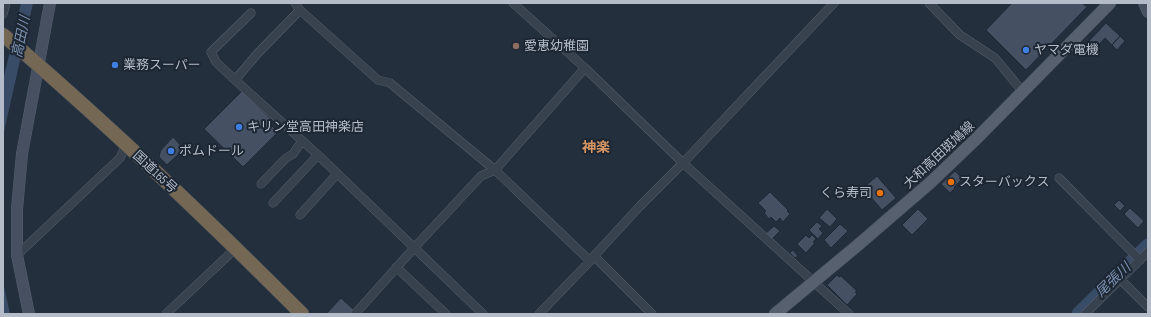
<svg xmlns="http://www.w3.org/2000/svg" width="1151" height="317" viewBox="0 0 1151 317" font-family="'Sofia Sans Condensed','Noto Sans JP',sans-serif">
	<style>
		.water { fill: #394c67 }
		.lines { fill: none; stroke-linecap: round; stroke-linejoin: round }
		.river { stroke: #394c67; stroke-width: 15 }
		.building { fill: #455162; stroke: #1f2835 }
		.street-casing { stroke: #565f6c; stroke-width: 9 }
		.secondary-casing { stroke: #565f6c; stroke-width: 12 }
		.primary-casing { stroke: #414a57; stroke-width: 13 }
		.highway-casing { stroke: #434c59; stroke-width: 15 }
		.street { stroke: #38414e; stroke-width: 8 }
		.secondary { stroke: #465061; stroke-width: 11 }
		.primary { stroke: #56606e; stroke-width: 12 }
		.highway { stroke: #746855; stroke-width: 14 }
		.education-dot { fill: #8d6e63; stroke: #1d2633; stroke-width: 1.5 }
		.shop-dot { fill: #3f7fe0; stroke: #1d2633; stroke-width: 1.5 }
		.food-dot { fill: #e8710a; stroke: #1d2633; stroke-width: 1.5 }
		.labels { text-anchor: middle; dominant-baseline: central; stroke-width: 4; stroke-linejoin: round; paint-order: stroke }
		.poi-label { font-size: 13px; fill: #b4bcc9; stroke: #1d2633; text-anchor: start }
		.street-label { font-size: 13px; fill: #b4bcc9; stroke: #1d2633 }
		.water-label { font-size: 14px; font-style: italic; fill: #7c92b1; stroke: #1d2633 }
		.neighbourhood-label { font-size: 14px; font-weight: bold; fill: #d59563; stroke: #1d2633 }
	</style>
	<rect width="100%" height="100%" fill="#242f3e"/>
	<path class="water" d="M21,3H33L3,136V81Z
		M3,282L10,314H3Z"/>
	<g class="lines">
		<path class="river" d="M1079,314L1148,246"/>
	</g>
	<path class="building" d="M1012,3H1082L1087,7L1026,70L986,30Z
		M1106,23L1120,36L1112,45L1105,38L1096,48L1089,41Z
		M1120,36L1125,41L1117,50L1112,45Z
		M242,91L273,121L270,124L278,132L243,167L204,129Z
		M173,137L184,149L167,165L160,158L159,156L161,150Z
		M955,171L961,177L959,178L961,180L954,187L955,188L950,193L941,184Z
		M877,176L896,198L882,210L863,188Z
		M770,192L788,210L787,211L790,214L783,222L780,218L776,222L771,217L769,219L764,213L766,211L758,203Z
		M1119,200L1125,206L1120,211L1114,205Z
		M1130,208L1144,221L1138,228L1124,214Z
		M827,209L837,219L830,227L819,218Z
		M918,209L928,219L912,235L902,225Z
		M817,222L822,226L819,229L823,233L818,239L809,230Z
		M840,224L848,231L831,248L824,240Z
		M774,226L780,231L772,239L766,233Z
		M806,235L809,238L812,235L816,239L813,242L815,243L806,253L797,244Z
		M793,250L798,256L795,258L790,253Z
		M837,275L839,277L841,276L857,291L855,292L857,294L847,305L827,285Z
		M341,298L354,310L350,314H326Z"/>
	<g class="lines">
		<g class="street-casing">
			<path id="street" d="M295,3L300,10L378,80L390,83L495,170L590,261L594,256L652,314
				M513,3L585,68L683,163L849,314
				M929,3L960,35L995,58L1023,92
				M300,10L258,53L235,80L318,155L483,314
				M3,14L6,3
				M235,80L216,62L211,52L251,13
				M1059,178L1140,260
				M261,184L285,159L293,154L302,141
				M273,203L318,155
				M300,215L337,174
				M17,255L120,158L126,145
				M594,256L640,206L683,163L834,3
				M396,267L446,314
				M1120,279L1148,307
				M166,314L236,248
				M355,314L414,248L481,176L495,170L585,68
				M539,314L590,261
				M1085,314L1148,252"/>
		</g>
		<g class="secondary-casing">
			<path id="secondary" d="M1144,3L1148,12
				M29,314L17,255V209L22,154L50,3"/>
		</g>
		<g class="primary-casing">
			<path id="primary" d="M775,314L858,245L931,182L976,139L1110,3"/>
		</g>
		<g class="highway-casing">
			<path id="highway" d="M3,35C37,63 70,93 103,123C171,185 237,249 302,314"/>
		</g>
		<use href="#street" class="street"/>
		<use href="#secondary" class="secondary"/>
		<use href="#primary" class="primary"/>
		<use href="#highway" class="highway"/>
	</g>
	<circle class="education-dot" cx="516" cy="46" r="4"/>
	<g class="shop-dot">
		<circle cx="1026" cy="50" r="4"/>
		<circle cx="115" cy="65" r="4"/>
		<circle cx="239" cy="127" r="4"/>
		<circle cx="171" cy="151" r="4"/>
	</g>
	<g class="food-dot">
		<circle cx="951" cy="182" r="4"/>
		<circle cx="880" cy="193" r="4"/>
	</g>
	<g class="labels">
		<g class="poi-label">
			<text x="524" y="46">愛恵幼稚園</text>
			<text x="1034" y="50">ヤマダ電機</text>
			<text x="123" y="65">業務スーパー</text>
			<text x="247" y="127">キリン堂高田神楽店</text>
			<text x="179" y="151">ポムドール</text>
			<text x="959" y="182">スターバックス</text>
			<text x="872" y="193" text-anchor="end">くら寿司</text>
		</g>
		<g class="street-label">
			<text transform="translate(939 155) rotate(-43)">大和高田斑鳩線</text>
			<text transform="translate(155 172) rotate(43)">国道165号</text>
		</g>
		<g class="water-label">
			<text transform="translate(21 37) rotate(-78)">高田川</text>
			<text transform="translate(1113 280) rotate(-44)">尾張川</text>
		</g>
		<g class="neighbourhood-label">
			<text x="596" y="147">神楽</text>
		</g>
	</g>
	<rect width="1151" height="317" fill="none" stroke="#b4bcc9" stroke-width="8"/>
</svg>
